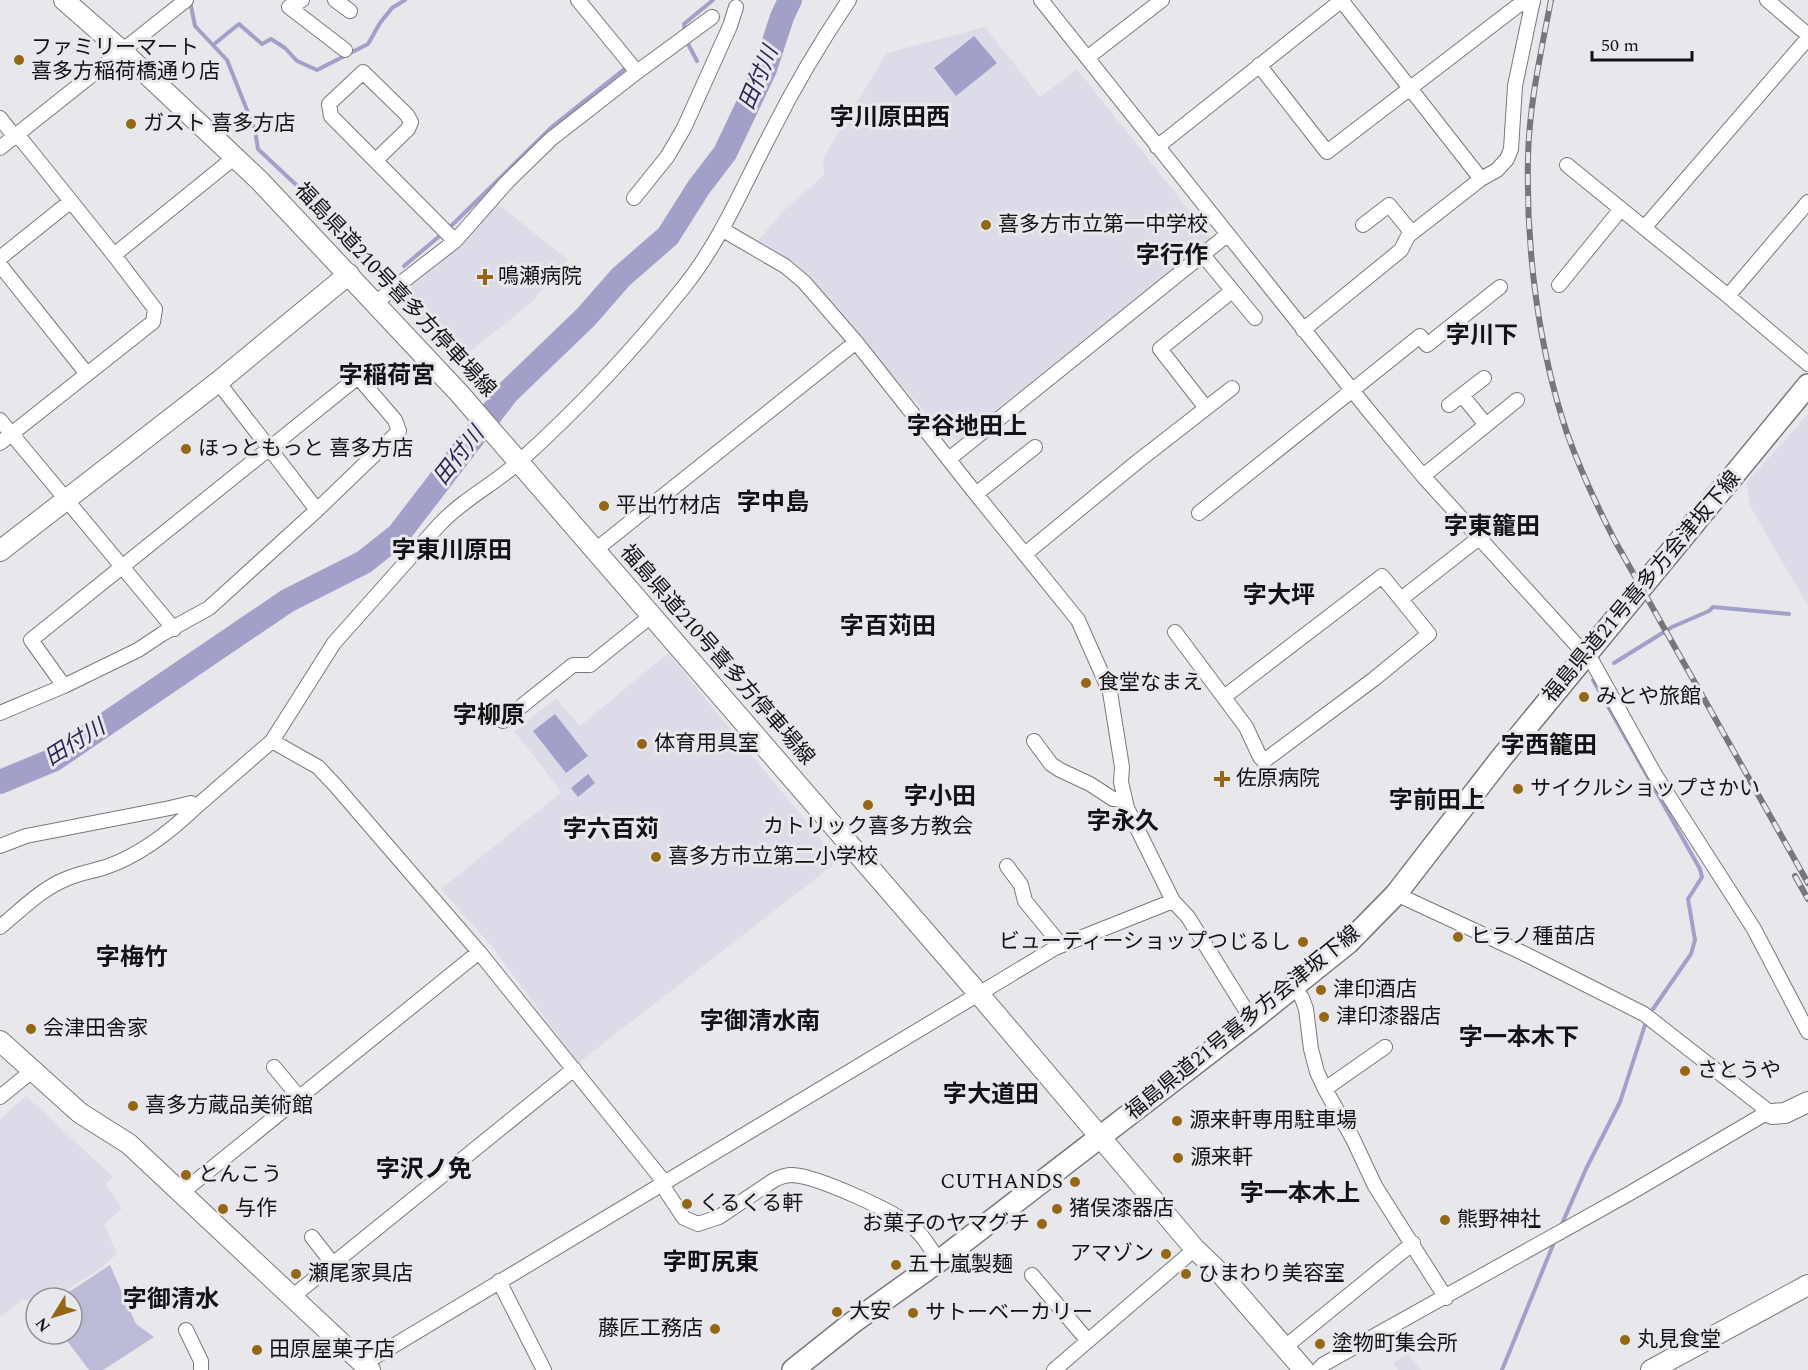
<svg xmlns="http://www.w3.org/2000/svg" width="1808" height="1370" viewBox="0 0 1808 1370" font-family="Spectral,'Noto Sans JP',serif">
	<style>
		.built { fill: #dcdce9 }
		.green { fill: #bbbbd8 }
		.water { fill: #a1a0c9 }
		.lines { fill: none; stroke-linecap: round; stroke-linejoin: round }
		.stream { stroke: #a1a0c9; stroke-width: 4 }
		.river { stroke: #a1a0c9; stroke-width: 24 }
		.street-casing { stroke: #78787d; stroke-width: 16 }
		.secondary-casing { stroke: #78787d; stroke-width: 22 }
		.primary-casing { stroke: #78787d; stroke-width: 24 }
		.street { stroke: #fff; stroke-width: 14 }
		.secondary { stroke: #fff; stroke-width: 20 }
		.primary { stroke: #fff; stroke-width: 21 }
		.rail-casing { stroke: #77777a; stroke-width: 6 }
		.rail { stroke: #e7e7ec; stroke-width: 4; stroke-dasharray: 11; stroke-linecap: butt }
		.poi-dot { fill: #946714; stroke: #e7e7ec; stroke-width: 2 }
		.labels { text-anchor: middle; dominant-baseline: central; stroke-width: 6; stroke-linejoin: round; paint-order: stroke }
		.poi-label { font-size: 21px; fill: #131315; stroke: #e7e7ec; text-anchor: start }
		.street-label { font-size: 21px; fill: #131315; stroke: #e7e7ec }
		.water-label { font-size: 22px; font-style: italic; fill: #2a2356; stroke: #e7e7ec }
		.quarter-label { font-size: 24px; font-weight: bold; fill: #131315; stroke: #e7e7ec }
	</style>
	<rect width="100%" height="100%" fill="#e7e7ec"/>
	<path class="built" d="M985,27L1040,97L1077,69L1211,238L959,440L947,438L796,263L758,241L782,212L824,175L823,158L887,53Z
		M498,204L568,260L531,303L458,361L396,294L474,228Z
		M1808,414V606L1751,508L1746,483Z
		M668,653L828,848L832,866L578,1063L493,948L441,889L562,792L514,731L556,699L580,726Z
		M26,1096L113,1177L106,1184L122,1209L104,1224L117,1254L101,1268L54,1298H36V1302L23,1299L0,1317V1119Z
		M1407,1353L1421,1370H1398L1393,1364Z"/>
	<path class="green" d="M110,1265L136,1324L154,1337L103,1370H89L62,1334H72V1298H60Z"/>
	<path class="water" d="M974,36L997,63L956,96L934,68Z
		M555,714L588,756L566,773L533,731Z
		M588,774L595,783L578,797L571,788Z"/>
	<g class="lines">
		<path class="stream" d="M190,1L195,26L227,60L255,130L258,149L308,196
			M685,33L684,24L713,0
			M686,40L697,61
			M213,45L239,24L262,44L271,39L285,48L297,61L317,70L368,44L380,23L392,8L405,0
			M448,229L553,126L627,67L625,64
			M404,266L442,234
			M1614,663L1672,627L1709,611L1713,607L1789,614
			M1595,677L1593,680L1700,869L1702,877L1688,899L1695,940L1691,954L1653,1009
			M1561,1226L1586,1169L1620,1102L1645,1025
			M1502,1370L1553,1245"/>
		<path class="river" d="M0,782L53,760L287,601L364,562L398,535L508,392L586,317L621,277L668,236L699,187L725,153L765,69L782,17L790,0"/>
		<g class="street-casing">
			<path id="street" d="M302,0L289,7L345,50
				M335,0L350,11
				M578,0L637,72
				M1041,0L1368,410L1423,476L1593,663L1654,773L1754,929L1808,1032
				M1341,0L1481,179
				M1767,0L1808,35
				M1087,58L1162,0
				M1259,65L1327,152L1516,7L1523,3L1533,2
				M0,118L14,136
				M1157,147L1342,0
				M0,148L186,0
				M376,160L408,129L411,122L407,115L363,72L329,104L331,116L455,241
				M1567,165L1728,296L1808,364
				M634,198L667,157L684,128L730,26L736,7
				M1363,225L1389,205L1412,233
				M1644,228L1808,38
				M723,230L785,266L804,282L856,342L976,494L1078,620L1110,692L1122,767L1121,782L1127,808L1173,901L1188,917L1252,1020
				M114,255L235,157
				M1203,255L1255,318
				M0,258L71,201
				M0,265L87,374
				M1559,285L1621,209
				M1728,296L1808,202
				M375,303L455,241L507,182L551,139L637,72L712,17
				M1303,330L1401,250L1408,236L1481,179L1497,170L1507,159L1511,149L1515,86L1533,0
				M1462,395L1486,425
				M1449,405L1484,378
				M1206,408L1160,349L1232,291
				M0,420L174,629
				M0,443L153,322L155,309L114,255L17,134
				M949,459L1227,235
				M1423,476L1517,400
				M976,494L1035,447
				M1199,513L1420,336L1427,345L1500,287
				M594,551L856,342
				M1025,554L1137,462L1232,388
				M1401,599L1479,538
				M1175,632L1246,727L1260,757L1264,761L1374,679L1429,634L1382,576L1224,697
				M64,686L31,640L358,377L395,420L399,431L317,510
				M0,713L64,686L138,650L162,634L209,608L317,510L218,382
				M503,721L573,665H590L651,616
				M272,741L318,767L335,785L479,952L665,1183L666,1191L684,1218L698,1224L719,1217L774,1180C780,1177 785,1175 792,1175C817,1176 894,1211 914,1228C924,1236 931,1250 939,1261
				M1034,741L1051,764L1060,770L1090,784L1113,799L1125,798
				M0,846L26,836L170,808L191,803L197,806L272,741L334,643L439,525C463,499 495,484 521,460C580,407 634,349 683,288C721,241 743,186 771,133C794,87 820,43 849,0
				M1007,866L1021,885L1025,901L1061,945
				M1396,894L1523,953L1644,1014L1772,1114
				M0,927C21,910 41,889 66,879C79,873 93,871 106,867C141,855 171,831 197,806
				M1294,987L1302,998L1306,1009L1311,1049L1317,1072L1325,1089L1353,1139L1375,1186L1446,1298
				M274,1067L299,1097
				M1325,1089L1385,1047
				M0,1097L32,1071
				M180,1194L479,952
				M312,1237L333,1264
				M1032,1275L1088,1341
				M499,1281L544,1370
				M292,1297L574,1069
				M186,1330L201,1361V1370
				M1285,1347L1413,1243
				M363,1364L1055,948L1173,901
				M1054,1370L1195,1249
				M1318,1370L1324,1364L1632,1192L1768,1112"/>
		</g>
		<g class="secondary-casing">
			<path id="secondary" d="M64,0L121,50L260,181L459,393L978,993L1195,1249L1221,1274L1304,1370
				M0,551L218,382L349,274
				M0,1041L80,1113L129,1144L370,1370
				M1772,1114L1785,1113L1808,1102
				M1651,1370L1808,1285"/>
		</g>
		<g class="primary-casing">
			<path id="primary" d="M793,1370L852,1323L939,1261L1252,1020L1348,943L1396,894L1502,757L1808,385"/>
		</g>
		<use href="#street" class="street"/>
		<use href="#secondary" class="secondary"/>
		<use href="#primary" class="primary"/>
		<g class="rail-casing">
			<path id="rail" d="M1551,0C1541,52 1529,105 1528,158C1526,248 1538,347 1567,433C1580,470 1597,506 1615,541L1808,883
				M1795,876L1808,899"/>
		</g>
		<use href="#rail" class="rail"/>
	</g>
	<g class="poi-dot">
		<circle cx="19" cy="60" r="6"/>
		<circle cx="131" cy="124" r="6"/>
		<circle cx="986" cy="225" r="6"/>
		<path d="M482 268h6v6h6v6h-6v6h-6v-6h-6v-6h6z"/>
		<circle cx="186" cy="449" r="6"/>
		<circle cx="604" cy="506" r="6"/>
		<circle cx="1086" cy="683" r="6"/>
		<circle cx="1584" cy="697" r="6"/>
		<circle cx="642" cy="744" r="6"/>
		<path d="M1219 770h6v6h6v6h-6v6h-6v-6h-6v-6h6z"/>
		<circle cx="1518" cy="789" r="6"/>
		<circle cx="868" cy="805" r="6"/>
		<circle cx="656" cy="857" r="6"/>
		<circle cx="1458" cy="937" r="6"/>
		<circle cx="1303" cy="942" r="6"/>
		<circle cx="1321" cy="990" r="6"/>
		<circle cx="1324" cy="1017" r="6"/>
		<circle cx="31" cy="1029" r="6"/>
		<circle cx="1685" cy="1071" r="6"/>
		<circle cx="133" cy="1106" r="6"/>
		<circle cx="1177" cy="1121" r="6"/>
		<circle cx="1178" cy="1158" r="6"/>
		<circle cx="186" cy="1175" r="6"/>
		<circle cx="1075" cy="1182" r="6"/>
		<circle cx="687" cy="1204" r="6"/>
		<circle cx="223" cy="1209" r="6"/>
		<circle cx="1057" cy="1209" r="6"/>
		<circle cx="1445" cy="1220" r="6"/>
		<circle cx="1042" cy="1224" r="6"/>
		<circle cx="1166" cy="1254" r="6"/>
		<circle cx="896" cy="1265" r="6"/>
		<circle cx="296" cy="1274" r="6"/>
		<circle cx="1186" cy="1274" r="6"/>
		<circle cx="837" cy="1312" r="6"/>
		<circle cx="913" cy="1313" r="6"/>
		<circle cx="715" cy="1329" r="6"/>
		<circle cx="1625" cy="1340" r="6"/>
		<circle cx="1320" cy="1344" r="6"/>
		<circle cx="257" cy="1350" r="6"/>
	</g>
	<g class="labels">
		<g class="poi-label">
			<text x="31" y="48">ファミリーマート<tspan x="31" dy="24">喜多方稲荷橋通り店</tspan></text>
			<text x="143" y="124">ガスト 喜多方店</text>
			<text x="998" y="225">喜多方市立第一中学校</text>
			<text x="498" y="277">鳴瀬病院</text>
			<text x="198" y="449">ほっともっと 喜多方店</text>
			<text x="616" y="506">平出竹材店</text>
			<text x="1098" y="683">食堂なまえ</text>
			<text x="1596" y="697">みとや旅館</text>
			<text x="654" y="744">体育用具室</text>
			<text x="1236" y="779">佐原病院</text>
			<text x="1530" y="789">サイクルショップさかい</text>
			<text x="868" y="827" text-anchor="middle">カトリック喜多方教会</text>
			<text x="668" y="857">喜多方市立第二小学校</text>
			<text x="1470" y="937">ヒラノ種苗店</text>
			<text x="1291" y="942" text-anchor="end">ビューティーショップつじるし</text>
			<text x="1333" y="990">津印酒店</text>
			<text x="1336" y="1017">津印漆器店</text>
			<text x="43" y="1029">会津田舎家</text>
			<text x="1697" y="1071">さとうや</text>
			<text x="145" y="1106">喜多方蔵品美術館</text>
			<text x="1189" y="1121">源来軒専用駐車場</text>
			<text x="1190" y="1158">源来軒</text>
			<text x="198" y="1175">とんこう</text>
			<text x="1063" y="1182" text-anchor="end">CUTHANDS</text>
			<text x="699" y="1204">くるくる軒</text>
			<text x="235" y="1209">与作</text>
			<text x="1069" y="1209">猪俣漆器店</text>
			<text x="1457" y="1220">熊野神社</text>
			<text x="1030" y="1224" text-anchor="end">お菓子のヤマグチ</text>
			<text x="1154" y="1254" text-anchor="end">アマゾン</text>
			<text x="908" y="1265">五十嵐製麺</text>
			<text x="308" y="1274">瀬尾家具店</text>
			<text x="1198" y="1274">ひまわり美容室</text>
			<text x="849" y="1312">大安</text>
			<text x="925" y="1313">サトーベーカリー</text>
			<text x="703" y="1329" text-anchor="end">藤匠工務店</text>
			<text x="1637" y="1340">丸見食堂</text>
			<text x="1332" y="1344">塗物町集会所</text>
			<text x="269" y="1350">田原屋菓子店</text>
		</g>
		<g class="street-label">
			<text transform="translate(395 290) rotate(47)">福島県道210号喜多方停車場線</text>
			<text transform="translate(1642 587) rotate(-50)">福島県道21号喜多方会津坂下線</text>
			<text transform="translate(717 655) rotate(49)">福島県道210号喜多方停車場線</text>
			<text transform="translate(1243 1023) rotate(-39)">福島県道21号喜多方会津坂下線</text>
		</g>
		<g class="water-label">
			<text transform="translate(759 78) rotate(-67)">田付川</text>
			<text transform="translate(459 456) rotate(-52)">田付川</text>
			<text transform="translate(75 743) rotate(-32)">田付川</text>
		</g>
		<g class="quarter-label">
			<text x="890" y="118">字川原田西</text>
			<text x="1172" y="256">字行作</text>
			<text x="1482" y="336">字川下</text>
			<text x="387" y="376">字稲荷宮</text>
			<text x="967" y="427">字谷地田上</text>
			<text x="773" y="503">字中島</text>
			<text x="1492" y="527">字東籠田</text>
			<text x="452" y="551">字東川原田</text>
			<text x="1279" y="596">字大坪</text>
			<text x="888" y="627">字百苅田</text>
			<text x="489" y="716">字柳原</text>
			<text x="1549" y="746">字西籠田</text>
			<text x="940" y="797">字小田</text>
			<text x="1437" y="801">字前田上</text>
			<text x="1123" y="822">字永久</text>
			<text x="611" y="830">字六百苅</text>
			<text x="132" y="958">字梅竹</text>
			<text x="760" y="1022">字御清水南</text>
			<text x="1519" y="1038">字一本木下</text>
			<text x="991" y="1095">字大道田</text>
			<text x="424" y="1170">字沢ノ免</text>
			<text x="1300" y="1194">字一本木上</text>
			<text x="711" y="1263">字町尻東</text>
			<text x="171" y="1300">字御清水</text>
		</g>
	</g>
	<g transform="translate(54 1316) rotate(232)"><circle r="28" fill="#e7e7ec" stroke="#929296" stroke-width="1.5"/>
	<path d="M0-4.5L10 22L0 15L-10 22Z" fill="#946714"/>
	<text y="-9" font-size="16" font-weight="bold" text-anchor="middle" fill="#131315">N</text>
	</g>
	<path d="M1592 51v9h100v-9" fill="none" stroke="#131315" stroke-width="3"/>
	<text x="1601" y="51" font-size="18" fill="#131315" stroke="#e7e7ec" stroke-width="4.5" paint-order="stroke">50 m</text>
</svg>
